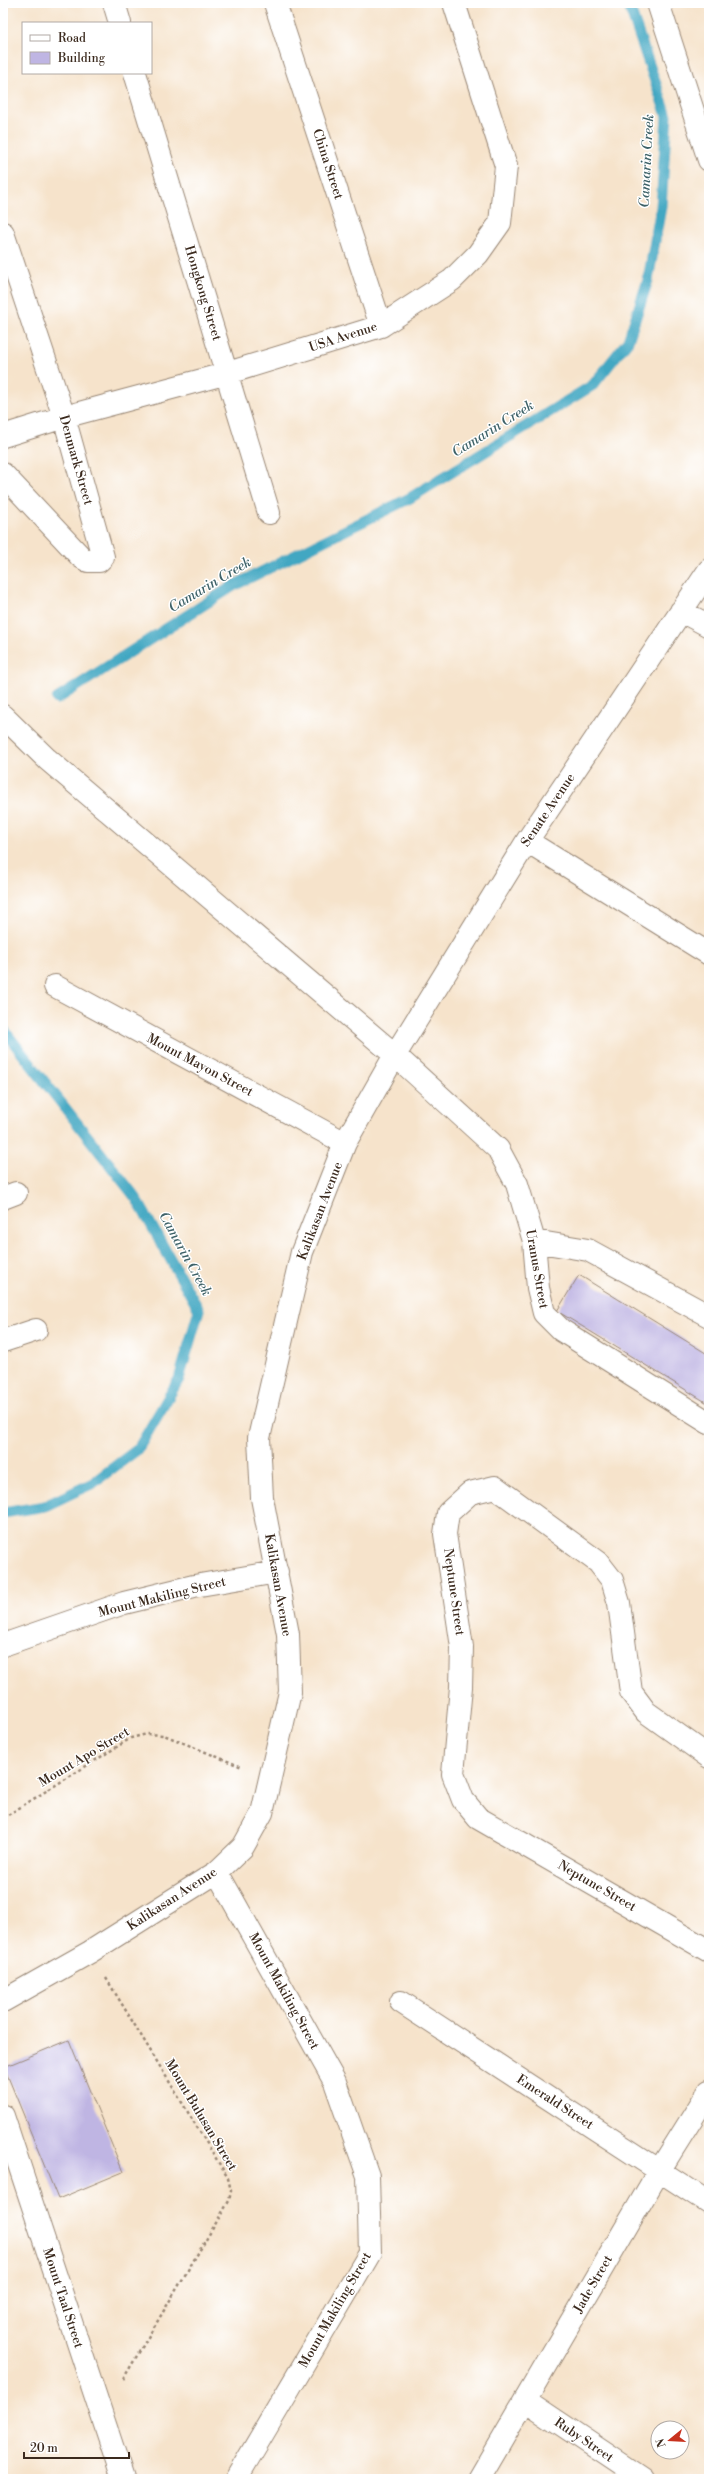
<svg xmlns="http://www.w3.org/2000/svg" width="712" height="2482" viewBox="0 0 712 2482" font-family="'Libre Bodoni',serif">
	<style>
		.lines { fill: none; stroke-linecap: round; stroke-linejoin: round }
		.stream { stroke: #42a7c2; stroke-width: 11 }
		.building { fill: #bfb5e3 }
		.street-casing { stroke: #988674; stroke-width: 24 }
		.path { stroke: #988674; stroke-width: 2.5; stroke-dasharray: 3 3; stroke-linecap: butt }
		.street { stroke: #fff; stroke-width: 22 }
		.labels { text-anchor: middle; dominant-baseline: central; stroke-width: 3; stroke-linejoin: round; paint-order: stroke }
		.street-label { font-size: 13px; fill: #3b2a1e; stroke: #fff }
		.water-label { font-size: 14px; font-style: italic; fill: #3e6268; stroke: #fff }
	</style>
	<rect width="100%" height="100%" fill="#fff"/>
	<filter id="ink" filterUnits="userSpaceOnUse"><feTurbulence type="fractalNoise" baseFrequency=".025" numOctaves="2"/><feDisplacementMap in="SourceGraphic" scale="8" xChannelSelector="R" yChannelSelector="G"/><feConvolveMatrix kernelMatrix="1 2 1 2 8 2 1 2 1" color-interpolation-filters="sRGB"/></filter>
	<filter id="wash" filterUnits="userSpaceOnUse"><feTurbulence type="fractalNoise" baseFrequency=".012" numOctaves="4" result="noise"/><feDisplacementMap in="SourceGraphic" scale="16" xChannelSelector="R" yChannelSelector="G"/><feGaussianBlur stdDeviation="0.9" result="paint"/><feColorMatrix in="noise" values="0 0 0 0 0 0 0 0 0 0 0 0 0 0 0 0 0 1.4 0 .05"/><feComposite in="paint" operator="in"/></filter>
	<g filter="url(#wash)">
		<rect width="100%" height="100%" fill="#f6e3cb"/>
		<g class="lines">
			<path class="stream" d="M57,699L233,586L410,498L593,385L628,341L648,280L661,207L667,116L628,3
				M3,1029L136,1198L199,1310L179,1379L138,1449L93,1483L45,1506L3,1513"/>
		</g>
		<g id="blocks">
			<path class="building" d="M579,1275L709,1355V1404L557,1311Z
				M69,2040L123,2172L58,2199L4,2067Z"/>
		</g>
	</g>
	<g filter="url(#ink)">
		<use href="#blocks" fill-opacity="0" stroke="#988674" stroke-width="1"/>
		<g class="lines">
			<g class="street-casing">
				<path id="street" d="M114,3L120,23
					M275,3L381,326
					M658,3L709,160
					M135,73L269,513
					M3,233L64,417L103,557L99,561H88L81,557L3,474
					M3,436L64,417L228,373L381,326L452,280L478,254L500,223L506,166L454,3
					M681,611L709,626
					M3,716L47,759L395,1055L498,1149L517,1184L534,1241L538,1288L544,1313L561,1330L709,1423
					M527,841L709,954
					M55,986L345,1143
					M3,1198L16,1193
					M534,1241L588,1250L709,1316
					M3,1341L36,1330
					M3,1645L124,1603L194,1586L277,1572
					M709,1757L646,1712L631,1692L619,1603L612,1580L598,1562L495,1487L470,1493L448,1513L445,1534L462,1647L461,1687L453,1774L463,1800L478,1818L709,1951
					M217,1872L335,2082L368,2176L370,2253L236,2479
					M3,2001L90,1952L217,1872L243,1847L262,1813L290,1692L288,1634L262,1498L259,1438L302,1252L345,1143L395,1055L527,841L709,570
					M401,2002L709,2203
					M3,2116L123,2479
					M525,2400L643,2479
					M479,2479L659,2171L709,2091"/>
			</g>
			<path class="path" d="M3,1818L131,1738L147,1734L164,1735L242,1767
				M106,1978L228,2178L231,2191L229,2201L122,2381"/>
			<use href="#street" class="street"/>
		</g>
	</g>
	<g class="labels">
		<g class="street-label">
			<text transform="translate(328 164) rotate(72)">China Street</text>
			<text transform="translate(203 293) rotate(73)">Hongkong Street</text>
			<text transform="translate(343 337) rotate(-18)">USA Avenue</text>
			<text transform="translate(76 460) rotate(74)">Denmark Street</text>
			<text transform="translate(548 810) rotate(-56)">Senate Avenue</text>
			<text transform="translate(200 1065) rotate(28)">Mount Mayon Street</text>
			<text transform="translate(320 1211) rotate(-69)">Kalikasan Avenue</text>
			<text transform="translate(537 1269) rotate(80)">Uranus Street</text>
			<text transform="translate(278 1585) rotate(80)">Kalikasan Avenue</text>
			<text transform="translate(454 1592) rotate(82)">Neptune Street</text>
			<text transform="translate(162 1597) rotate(-14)">Mount Makiling Street</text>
			<text transform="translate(84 1757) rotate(-31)">Mount Apo Street</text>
			<text transform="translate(597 1886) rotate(30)">Neptune Street</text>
			<text transform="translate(172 1899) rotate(-33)">Kalikasan Avenue</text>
			<text transform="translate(284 1991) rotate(61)">Mount Makiling Street</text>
			<text transform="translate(555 2102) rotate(33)">Emerald Street</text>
			<text transform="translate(201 2115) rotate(59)">Mount Bulusan Street</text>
			<text transform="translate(593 2284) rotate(-60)">Jade Street</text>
			<text transform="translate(63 2298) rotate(72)">Mount Taal Street</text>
			<text transform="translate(335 2310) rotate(-60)">Mount Makiling Street</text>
			<text transform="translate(584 2440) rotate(34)">Ruby Street</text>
		</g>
		<g class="water-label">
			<text transform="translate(647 161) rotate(-87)">Camarin Creek</text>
			<text transform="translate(493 429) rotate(-32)">Camarin Creek</text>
			<text transform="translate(210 585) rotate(-31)">Camarin Creek</text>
			<text transform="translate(185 1254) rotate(61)">Camarin Creek</text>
		</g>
	</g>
	<rect width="712" height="2482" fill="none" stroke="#fff" stroke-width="16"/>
	<rect x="22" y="22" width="130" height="52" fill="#ffffff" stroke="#b1aaa5"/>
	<rect x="30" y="35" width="20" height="6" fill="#ffffff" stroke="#b1aaa5"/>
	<text x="58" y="42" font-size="12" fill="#3b2a1e">Road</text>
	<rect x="30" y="52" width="20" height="12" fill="#bfb5e3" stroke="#b1aaa5"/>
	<text x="58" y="62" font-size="12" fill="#3b2a1e">Building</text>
	<g transform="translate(670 2440) rotate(252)"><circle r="19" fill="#ffffff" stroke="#b1aaa5"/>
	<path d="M0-3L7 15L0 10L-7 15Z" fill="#c8321e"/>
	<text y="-6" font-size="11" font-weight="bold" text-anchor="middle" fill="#3b2a1e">N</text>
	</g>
	<path d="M24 2452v6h105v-6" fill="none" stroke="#3b2a1e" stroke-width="2"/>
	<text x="30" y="2452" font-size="12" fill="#3b2a1e" stroke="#ffffff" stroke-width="3" paint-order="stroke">20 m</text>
</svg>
